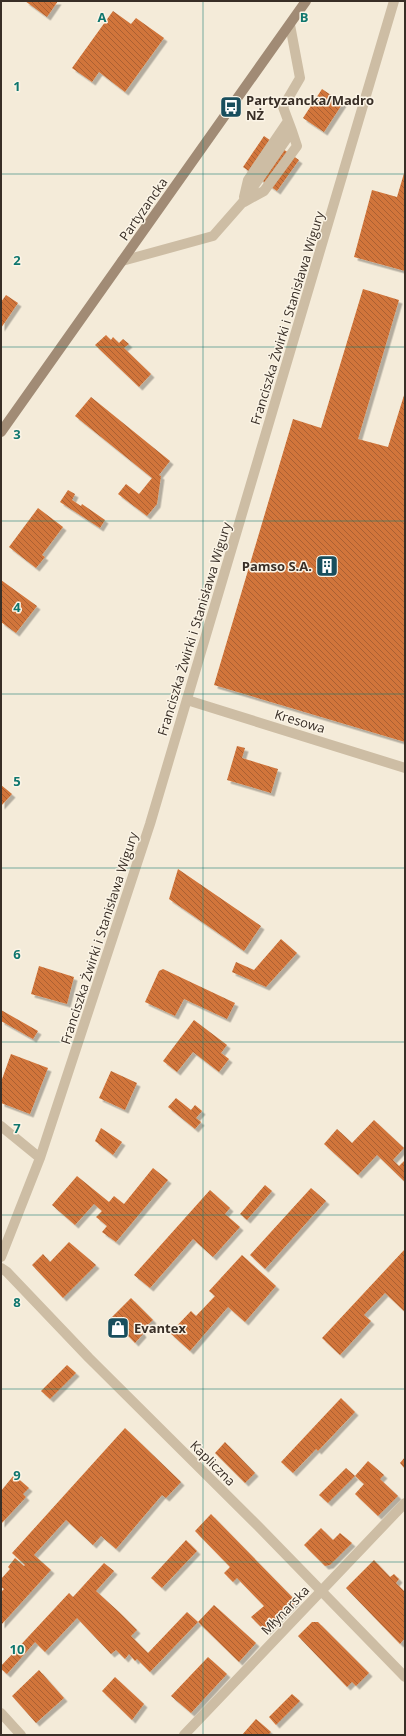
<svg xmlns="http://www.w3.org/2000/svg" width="406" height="1736" viewBox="0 0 406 1736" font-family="'Open Sans',sans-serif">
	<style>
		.building { fill: url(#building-back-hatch); filter: url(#shadow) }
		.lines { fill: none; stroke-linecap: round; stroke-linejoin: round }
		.service { stroke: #cdbda4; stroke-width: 10 }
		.minor { stroke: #cdbda4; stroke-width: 10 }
		.tertiary { stroke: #cdbda4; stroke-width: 10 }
		.secondary { stroke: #a18b75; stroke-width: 10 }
		.grid { fill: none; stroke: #0f766e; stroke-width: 1; stroke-opacity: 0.55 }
		.labels { text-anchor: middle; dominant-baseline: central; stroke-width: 3; stroke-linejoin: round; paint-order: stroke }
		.poi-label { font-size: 13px; font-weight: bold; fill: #382e26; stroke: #fbf4e6; text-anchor: start }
		.street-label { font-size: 13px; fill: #382e26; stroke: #fbf4e6 }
		.grid-label { font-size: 13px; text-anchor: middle; font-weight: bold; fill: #0f766e; stroke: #fbf4e6; stroke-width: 3; stroke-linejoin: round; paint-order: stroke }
	</style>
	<defs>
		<pattern id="building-back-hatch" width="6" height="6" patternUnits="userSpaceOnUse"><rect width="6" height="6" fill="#d1753a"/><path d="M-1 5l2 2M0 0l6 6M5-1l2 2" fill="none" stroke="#ab6031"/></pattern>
		<filter id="shadow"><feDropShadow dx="3.5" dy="3.5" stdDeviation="0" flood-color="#0004"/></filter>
	</defs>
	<rect width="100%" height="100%" fill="#f4ebd9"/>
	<path class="building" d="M25,1H58L47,17Z
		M113,11L131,24L136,18L164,38L125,92L99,72L92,82L72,68Z
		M322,89L343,103L324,132L303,118Z
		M264,136L299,160L277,191L243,167Z
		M405,170V271L354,257L372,190L397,197Z
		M363,289L399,300L358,439L388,447L405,392V742L214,685L293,419L321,428Z
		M6,295L18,303L1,328V302Z
		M106,335L111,340L113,337L119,343L123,339L129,344L124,348L151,374L139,387L95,345Z
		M91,397L170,461L159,475L161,476L157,504L147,516L118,494L126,484L139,494L152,478L75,416Z
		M68,490L75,494L72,500L81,506L82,504L105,520L100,528L60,502Z
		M38,508L63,527L42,555L45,557L36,568L9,547Z
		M1,580L37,606L16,633L1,622Z
		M237,746L245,748L242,758L278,769L271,793L227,780Z
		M1,785L12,794L1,806Z
		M178,869L261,926L244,951L169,899Z
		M281,939L297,953L266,987L232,972L236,962L254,970Z
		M39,966L74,977L67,1004L31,994Z
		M163,969L235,1003L227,1019L184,999L175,1016L145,1002L159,971Z
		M1,1010L38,1031L33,1039L1,1021Z
		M194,1020L227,1045L221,1053L229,1059L219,1072L193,1052L177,1072L163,1061Z
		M11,1054L48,1068L30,1114L1,1103V1082Z
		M111,1071L137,1083L125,1110L99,1098Z
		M176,1098L191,1110L195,1105L202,1111L196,1118L201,1122L195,1129L168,1107Z
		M374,1120L404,1148L393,1160L399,1166L405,1160V1182L377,1155L358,1175L324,1144L337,1129L352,1143Z
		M101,1128L122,1142L113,1155L95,1141Z
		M153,1168L168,1180L116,1242L102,1232L107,1226L96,1217L102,1211L94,1204L75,1225L52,1205L77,1176L109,1202L114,1196L124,1204Z
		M265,1185L272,1191L247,1220L240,1214Z
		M311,1188L326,1201L265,1269L250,1255Z
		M210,1190L230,1208L225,1214L240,1227L213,1257L193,1239L150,1288L134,1275Z
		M69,1242L96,1265L63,1298L32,1265L43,1254L50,1262Z
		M405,1249V1312L385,1293L364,1315L371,1321L340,1355L322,1338Z
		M242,1255L276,1286L245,1322L228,1307L190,1351L170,1333L191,1311L196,1316L215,1296L209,1291Z
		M131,1298L153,1320L141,1331L143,1334L135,1343L111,1318Z
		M67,1365L76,1373L50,1399L41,1391Z
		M341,1398L355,1412L318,1451L316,1449L293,1473L281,1462Z
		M125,1428L181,1482L166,1498L162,1495L116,1549L101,1536L93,1545L66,1520L34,1555L51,1570L1,1625V1592L4,1589L1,1587V1579L10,1569L8,1567L15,1558L24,1566L25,1565L12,1553Z
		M225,1442L255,1473L245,1483L215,1453Z
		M405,1457V1469L400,1463Z
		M368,1461L384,1475L380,1479L398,1496L378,1516L355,1494L364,1484L355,1476L328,1503L319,1495L346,1468L355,1476Z
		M14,1475L29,1488L23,1494L26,1497L1,1524V1491Z
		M211,1514L296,1601L266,1632L251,1617L264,1606L237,1578L233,1582L224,1573L230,1567L195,1531Z
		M321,1528L333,1540L340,1533L352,1543L330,1565L325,1566L304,1545Z
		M186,1540L197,1551L162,1588L151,1578Z
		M374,1560L390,1577L394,1574L399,1579L396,1583L405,1592V1638L400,1644L346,1588Z
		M104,1563L114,1571L96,1591L119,1612L137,1630L131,1636L148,1653L187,1612L198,1622L150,1672L137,1659L135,1661L129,1654L125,1659L116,1650L111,1654L77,1618L45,1652L35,1642L7,1674L1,1669V1666L69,1593L73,1597Z
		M214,1605L256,1643L239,1662L198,1622Z
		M312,1622H318L369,1673L356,1686L352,1682L347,1687L298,1636Z
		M208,1657L227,1674L191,1713L171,1696Z
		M39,1670L64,1698L36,1723L12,1696Z
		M115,1677L144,1704L132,1720L102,1691Z
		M292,1694L300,1701L276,1725L269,1717Z
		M256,1719L271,1732L268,1735H242Z"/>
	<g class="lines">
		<path class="service" d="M244,197L248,180L288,121
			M244,202L264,191L297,146L292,131
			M122,261L213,236L242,203L292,131L283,107L300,78L290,25"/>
		<path class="minor" d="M187,700L405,768
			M1,1126L40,1158
			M1,1257L40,1158L150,824L394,1
			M1,1268L7,1272L89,1358L258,1526L405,1677
			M184,1735L405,1503"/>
		<path class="tertiary" d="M1,1713L21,1735"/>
		<path class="secondary" d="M1,432L306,1"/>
	</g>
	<path class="grid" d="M203,1V1735M1,174H405M1,347H405M1,521H405M1,694H405M1,868H405M1,1042H405M1,1215H405M1,1389H405M1,1562H405"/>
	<defs>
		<g id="bus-square" transform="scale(1.15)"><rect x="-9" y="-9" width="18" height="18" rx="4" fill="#184e5d" stroke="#fbf4e6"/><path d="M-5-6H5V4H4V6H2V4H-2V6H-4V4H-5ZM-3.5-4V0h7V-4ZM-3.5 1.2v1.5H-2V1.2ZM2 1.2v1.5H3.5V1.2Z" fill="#fff"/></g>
		<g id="building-square" transform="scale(1.15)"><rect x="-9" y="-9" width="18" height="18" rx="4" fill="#184e5d" stroke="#fbf4e6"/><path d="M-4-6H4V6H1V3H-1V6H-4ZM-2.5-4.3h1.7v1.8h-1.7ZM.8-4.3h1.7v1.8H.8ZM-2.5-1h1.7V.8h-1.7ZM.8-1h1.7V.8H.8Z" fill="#fff"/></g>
		<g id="shop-square" transform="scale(1.15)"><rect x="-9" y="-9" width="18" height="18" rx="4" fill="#184e5d" stroke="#fbf4e6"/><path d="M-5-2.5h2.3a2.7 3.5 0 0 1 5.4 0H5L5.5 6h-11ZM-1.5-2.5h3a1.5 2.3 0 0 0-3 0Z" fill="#fff"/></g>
	</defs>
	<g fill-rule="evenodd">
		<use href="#bus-square" x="231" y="107"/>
		<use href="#building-square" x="327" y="566"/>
		<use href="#shop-square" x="118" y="1328"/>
	</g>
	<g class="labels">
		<g class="poi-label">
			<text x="246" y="100">Partyzancka/Madro<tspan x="246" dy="15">NŻ</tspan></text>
			<text x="312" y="566" text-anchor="end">Pamso S.A.</text>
			<text x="134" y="1328">Evantex</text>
		</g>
		<g class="street-label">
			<text transform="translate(143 209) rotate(-55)">Partyzancka</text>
			<text transform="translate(287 318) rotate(-73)">Franciszka Żwirki i Stanisława Wigury</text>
			<text transform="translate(194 629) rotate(-73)">Franciszka Żwirki i Stanisława Wigury</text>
			<text transform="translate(300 721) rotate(17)">Kresowa</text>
			<text transform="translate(99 938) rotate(-72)">Franciszka Żwirki i Stanisława Wigury</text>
			<text transform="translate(213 1463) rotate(45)">Kapliczna</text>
			<text transform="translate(285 1610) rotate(-46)">Młynarska</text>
		</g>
	</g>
	<g class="grid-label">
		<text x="102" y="22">A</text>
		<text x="304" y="22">B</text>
		<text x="17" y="91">1</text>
		<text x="17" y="265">2</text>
		<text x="17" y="439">3</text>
		<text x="17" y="612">4</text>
		<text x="17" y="786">5</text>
		<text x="17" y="959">6</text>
		<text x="17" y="1133">7</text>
		<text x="17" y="1307">8</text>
		<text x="17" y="1480">9</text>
		<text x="17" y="1654">10</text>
	</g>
	<rect width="406" height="1736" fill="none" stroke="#382e26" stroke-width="4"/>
</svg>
